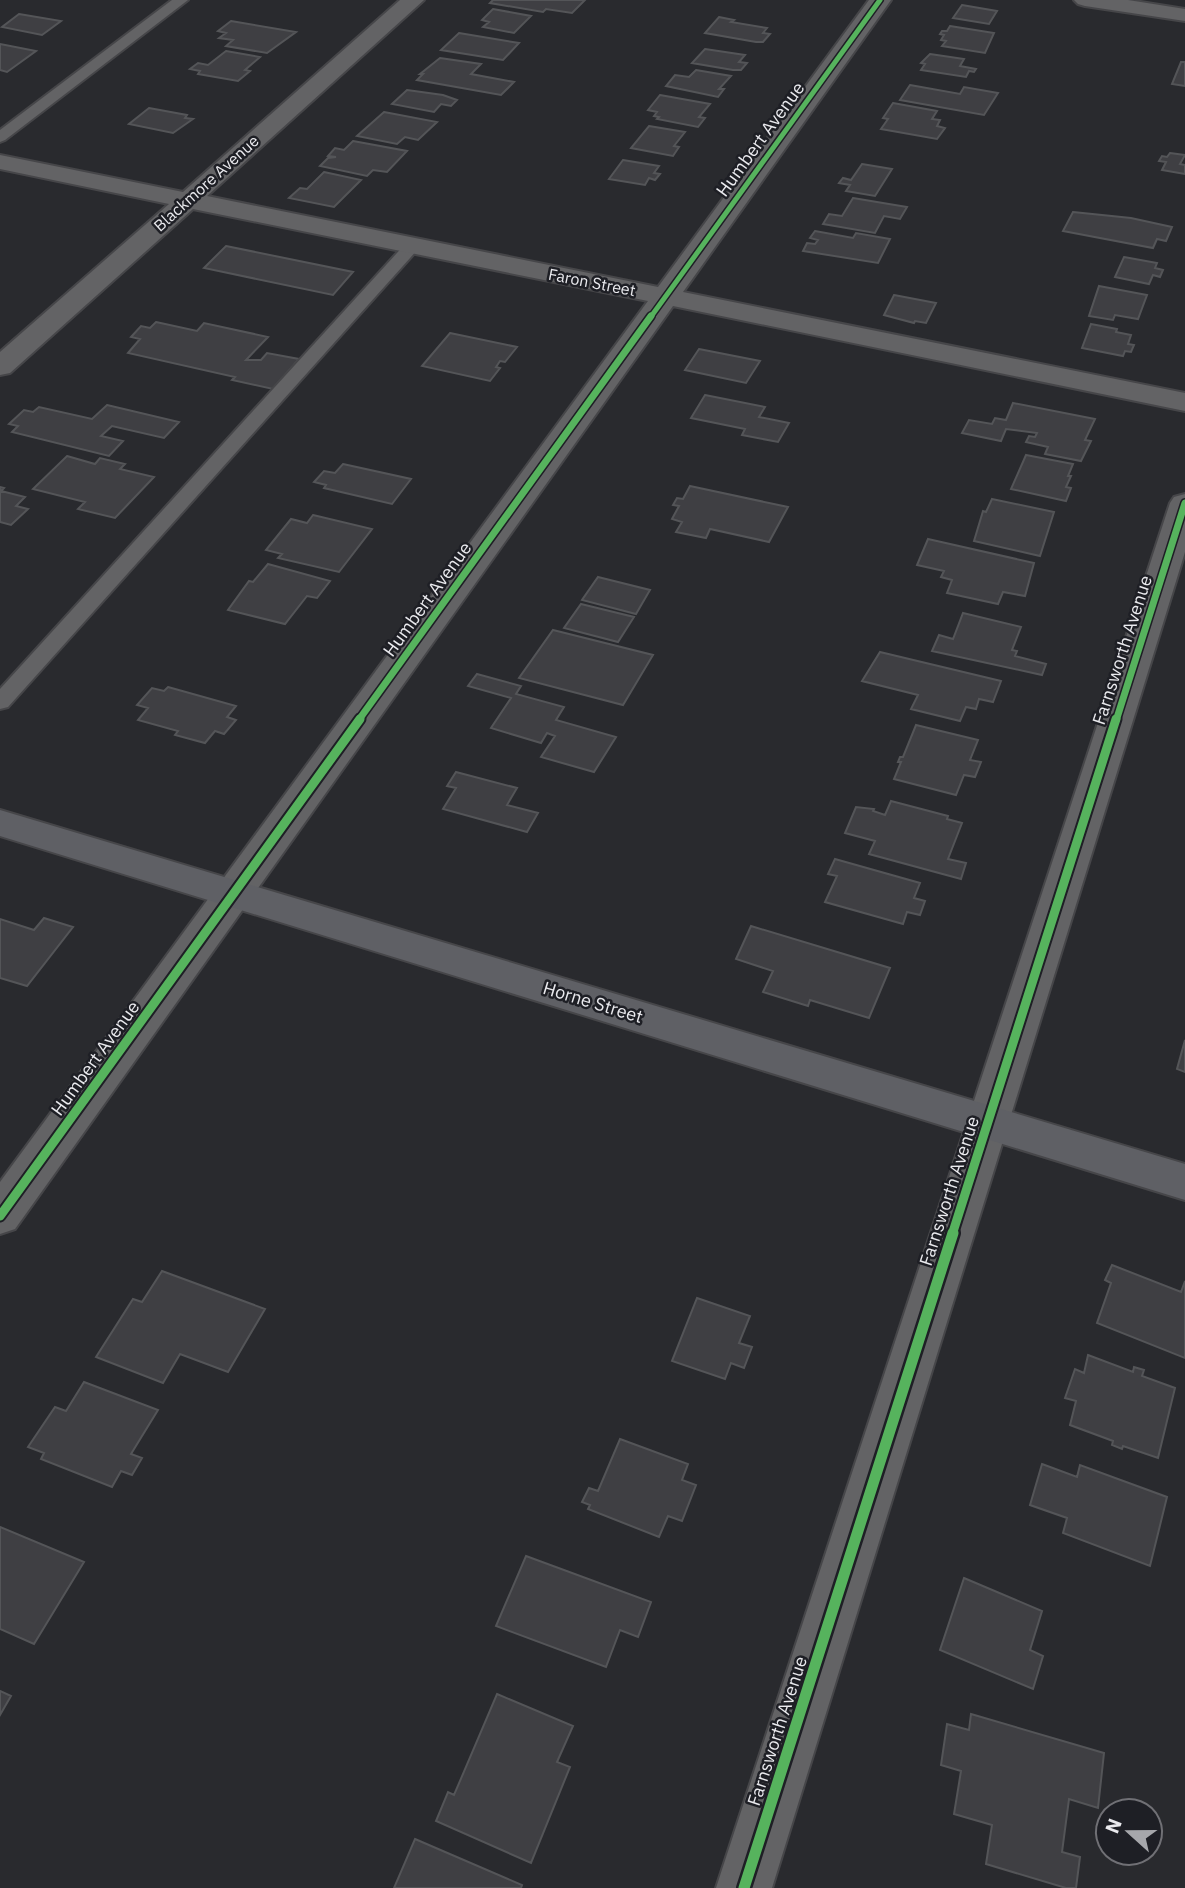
<svg xmlns="http://www.w3.org/2000/svg" width="1185" height="1888" viewBox="0 0 1185 1888" font-family="'IBM Plex Sans',sans-serif">
	<style>
		.building { fill: #3f3f43; stroke: #545558; stroke-width: 2 }
		.lines { fill: none; stroke-linecap: round; stroke-linejoin: round }
		.lane-casing { stroke: #464649; stroke-width: 4 }
		.street-casing { stroke: #464649; stroke-width: 4 }
		.secondary-casing { stroke: #464649; stroke-width: 4 }
		.lane { fill: #636365; fill-rule: evenodd }
		.street { fill: #636365; fill-rule: evenodd }
		.secondary { fill: #5f6065; fill-rule: evenodd }
		.cycleway-far3-casing { stroke: #1e1f25; stroke-width: 8 }
		.cycleway-far2-casing { stroke: #1e1f25; stroke-width: 10 }
		.cycleway-far1-casing { stroke: #1e1f25; stroke-width: 13 }
		.cycleway-casing { stroke: #1e1f25; stroke-width: 16 }
		.cycleway-far3 { stroke: #56b35d; stroke-width: 5 }
		.cycleway-far2 { stroke: #56b35d; stroke-width: 7 }
		.cycleway-far1 { stroke: #56b35d; stroke-width: 9 }
		.cycleway { stroke: #56b35d; stroke-width: 11 }
		.labels { text-anchor: middle; dominant-baseline: central; stroke-width: 5; stroke-linejoin: round; paint-order: stroke }
		.far-street-label { font-size: 16px; fill: #eaeaee; stroke: #1e1f25 }
		.street-label { font-size: 18px; fill: #eaeaee; stroke: #1e1f25 }
	</style>
	<rect width="100%" height="100%" fill="#292a2e"/>
	<path class="building" d="M493,0H585L572,13L546,9L543,12L490,3Z
		M962,5L997,11L989,24L953,18Z
		M493,9L531,16L514,33L483,27L489,22L482,20Z
		M19,14L61,21L42,35L2,27Z
		M719,17L734,20L731,22L767,28L763,33L770,34L763,42H756L705,33Z
		M231,21L296,32L267,53L226,46L233,40L219,38L226,33L218,31Z
		M950,26L994,33L985,53L942,46L946,41L941,40L944,35L940,34L942,31H947Z
		M459,33L519,43L503,60L441,50Z
		M0,44L36,51L7,72L0,70Z
		M705,49L745,55L739,62L747,63L741,70H733L692,63Z
		M226,51L260,57L245,70L250,71L238,81L198,74L200,71L190,69L198,63L208,65Z
		M930,54L964,59L960,66L976,69L974,72L969,71L966,77L921,70L925,64L921,63Z
		M440,58L481,64L471,74L514,82L501,95L417,80L423,74H420Z
		M1181,62H1185V86L1172,84Z
		M696,70L731,76L719,89H724L718,97L666,86L675,75L689,77Z
		M910,85L960,94L964,87L998,93L984,115L900,100Z
		M407,90L443,95L457,100L451,106L441,104L434,112L392,104Z
		M660,95L710,104L699,117L705,118L698,127L657,119L659,117L654,116L657,112L648,110Z
		M893,103L937,111L932,119L940,120L937,126L945,128L937,139L881,129L888,119L883,118Z
		M149,108L187,115L185,118L193,119L173,133L129,124Z
		M384,112L437,122L418,140L405,137L397,144L357,136Z
		M649,126L685,132L674,146L679,147L673,156L631,148Z
		M353,141L407,151L387,172L373,170L367,176L320,166L328,158L336,157L328,156L335,148L344,150Z
		M1170,153L1185,155L1180,164L1185,165V174L1162,170L1166,162L1159,161L1162,156L1167,157Z
		M623,160L659,166L654,173L660,174L655,180L649,178L645,185L609,179Z
		M862,164L892,169L875,196L846,191L850,185L839,183L843,178L851,180Z
		M324,172L361,180L334,207L289,198L300,188L307,189Z
		M853,198L907,207L900,219L884,216L875,233L823,224L829,214L842,216Z
		M1073,212L1131,218L1172,227L1166,241L1157,239L1153,248L1063,231Z
		M815,231L853,238L856,233L890,239L878,263L803,251L807,243L815,244L818,240L810,238Z
		M226,246L353,272L333,295L204,268Z
		M1124,257L1157,263L1155,268L1163,270L1160,277L1153,275L1149,284L1115,277Z
		M1099,286L1147,295L1138,319L1115,315L1113,320L1089,316Z
		M894,295L936,303L926,323L915,321L914,323L884,315Z
		M156,322L197,331L204,323L268,337L246,360H261L267,353L299,359L273,389L232,380L235,377L128,353L140,339L131,337L141,326L150,328Z
		M1091,324L1117,329L1116,332L1131,335L1128,344L1134,345L1131,352L1125,351L1123,356L1082,348Z
		M450,333L517,347L505,362L500,361L496,367L500,368L490,381L422,366Z
		M699,349L760,361L746,383L685,370Z
		M705,395L765,407L759,417L789,423L778,442L742,435L745,429L691,418Z
		M1013,403L1095,419L1085,440L1091,441L1081,461L1045,454L1048,447L1026,442L1029,436L1035,437L1037,433L1006,429L1001,441L962,433L969,420L992,424L995,418L1006,420Z
		M107,405L179,422L164,438L112,426L101,436L123,441L109,456L12,432L18,426L9,424L24,410L33,412L39,407L92,419Z
		M1026,455L1073,464L1068,476H1071L1066,487L1071,488L1066,501L1011,489Z
		M67,456L95,464L100,458L125,464L120,469L154,477L115,518L78,509L85,502L33,489Z
		M343,464L411,479L392,504L324,488L326,485L314,482L324,471L335,473Z
		M690,486L788,507L769,542L710,529L706,538L676,532L682,522L672,519L679,506L673,505L677,498L683,499Z
		M0,487L4,488L1,491L25,497L16,506L28,509L11,525L0,522Z
		M992,499L1054,512L1040,556L974,541L983,511L986,512Z
		M313,515L372,529L339,572L278,558L282,554L266,550L291,519L307,523Z
		M928,539L1034,563L1025,596L1003,592L998,604L947,593L952,580L941,577L944,571L917,565Z
		M268,564L330,581L317,598L307,596L285,624L228,610L249,581L253,582Z
		M598,577L650,590L636,614L582,600Z
		M581,604L634,617L618,642L564,628Z
		M963,613L1021,627L1012,650L1017,651L1015,656L1046,664L1042,675L932,651L939,635L953,639Z
		M553,630L653,655L623,705L519,678Z
		M880,652L1001,681L993,702L979,699L976,709L966,707L960,721L911,709L918,695L862,681Z
		M477,674L521,686L516,694L564,707L556,720L616,737L594,772L541,757L555,736L547,733L541,743L491,728L511,698L468,686Z
		M168,687L236,706L227,717L236,720L224,734L215,731L205,743L175,735L178,731L138,720L148,708L137,705L152,688L164,691Z
		M916,725L978,740L970,760L981,762L975,777L964,775L956,795L894,779L901,762H898L900,757H903Z
		M456,772L517,788L507,805L538,813L527,832L443,809L456,788L447,786Z
		M891,801L948,816L947,819L962,823L948,859L966,863L961,879L869,854L875,841L845,833L856,807L874,809L873,811L885,815Z
		M835,859L920,883L914,898L925,901L920,915L907,912L903,924L825,902L837,876L828,874Z
		M44,918L73,927L27,986L0,978V919L34,930Z
		M751,926L890,968L869,1018L810,1000L808,1006L763,992L773,971L736,959Z
		M1185,1040V1072L1177,1069Z
		M1112,1265L1181,1292L1185,1281V1358L1097,1323L1111,1283L1105,1280Z
		M162,1271L265,1309L228,1372L180,1354L163,1383L96,1357L133,1299L142,1302Z
		M697,1298L750,1316L739,1343L752,1347L744,1368L731,1363L725,1379L672,1361Z
		M1088,1355L1133,1372L1134,1367L1144,1370L1142,1376L1175,1388L1158,1458L1123,1446L1122,1449L1112,1445L1113,1441L1070,1425L1076,1401L1065,1398L1075,1369L1084,1373Z
		M84,1382L158,1410L131,1454L142,1458L132,1475L121,1471L112,1487L41,1459L44,1453L28,1447L55,1407L66,1411Z
		M620,1439L688,1464L682,1480L696,1485L682,1521L668,1516L659,1537L588,1509L590,1505L582,1502L589,1488L598,1491Z
		M1042,1464L1077,1477L1080,1465L1167,1497L1150,1566L1063,1533L1067,1518L1030,1505Z
		M0,1527L84,1562L34,1644L0,1629Z
		M526,1556L651,1602L638,1637L620,1630L606,1667L496,1626Z
		M964,1578L1042,1611L1030,1650L1043,1656L1033,1689L940,1650Z
		M0,1691L11,1696L0,1715Z
		M497,1694L573,1726L557,1762L570,1767L531,1863L436,1821L448,1792L454,1795Z
		M971,1714L1104,1753L1098,1808L1069,1799L1062,1852L1080,1857L1076,1888H1066L986,1864L992,1825L954,1814L961,1771L941,1765L947,1724L969,1730Z
		M415,1839L522,1885L521,1888H394Z"/>
	<g class="lines">
		<g class="lane-casing">
			<path id="lane" d="M172,0H188L5,140L0,142V130Z
				M413,240L419,242L421,245L419,248L8,707L0,709V689L407,242Z"/>
		</g>
		<g class="street-casing">
			<path id="street" d="M400,0H424L207,196L658,287L869,0H891L683,292L1185,393V411L673,306L15,1229L0,1234V1182L648,301L193,209L10,373L0,375V352L169,204L0,169V155L183,192Z
				M1074,0H1128L1185,9V21L1085,6L1078,4Z
				M1185,494V552L772,1888H716L1170,503L1174,497Z"/>
		</g>
		<g class="secondary-casing">
			<path id="secondary" d="M0,810L1185,1164V1200L0,836Z"/>
		</g>
		<use href="#lane" class="lane"/>
		<use href="#street" class="street"/>
		<use href="#secondary" class="secondary"/>
		<g class="cycleway-far3-casing">
			<path id="cycleway-far3" d="M650,318L880,0"/>
		</g>
		<g class="cycleway-far2-casing">
			<path id="cycleway-far2" d="M358,721L651,316
				M1116,721L1185,503"/>
		</g>
		<g class="cycleway-far1-casing">
			<path id="cycleway-far1" d="M0,1216L360,719
				M952,1235L1116,719"/>
		</g>
		<g class="cycleway-casing">
			<path id="cycleway" d="M744,1888L953,1233"/>
		</g>
		<use href="#cycleway-far3" class="cycleway-far3"/>
		<use href="#cycleway-far2" class="cycleway-far2"/>
		<use href="#cycleway-far1" class="cycleway-far1"/>
		<use href="#cycleway" class="cycleway"/>
	</g>
	<g class="labels">
		<g class="far-street-label">
			<text transform="translate(206 183) rotate(-42)">Blackmore Avenue</text>
			<text transform="translate(592 282) rotate(11)">Faron Street</text>
		</g>
		<g class="street-label">
			<text transform="translate(760 139) rotate(-54)">Humbert Avenue</text>
			<text transform="translate(427 599) rotate(-54)">Humbert Avenue</text>
			<text transform="translate(1122 650) rotate(-72)">Farnsworth Avenue</text>
			<text transform="translate(593 1002) rotate(17)">Horne Street</text>
			<text transform="translate(95 1058) rotate(-54)">Humbert Avenue</text>
			<text transform="translate(949 1191) rotate(-72)">Farnsworth Avenue</text>
			<text transform="translate(777 1731) rotate(-72)">Farnsworth Avenue</text>
		</g>
	</g>
	<g transform="translate(1129 1832) rotate(291)"><circle r="33" fill="#1e1f25" stroke="#707075" stroke-width="2"/>
	<path d="M0-5L12 26L0 18L-12 26Z" fill="#a6a7ab"/>
	<text y="-10" font-size="19" font-weight="bold" text-anchor="middle" fill="#eaeaee">N</text>
	</g>
</svg>
